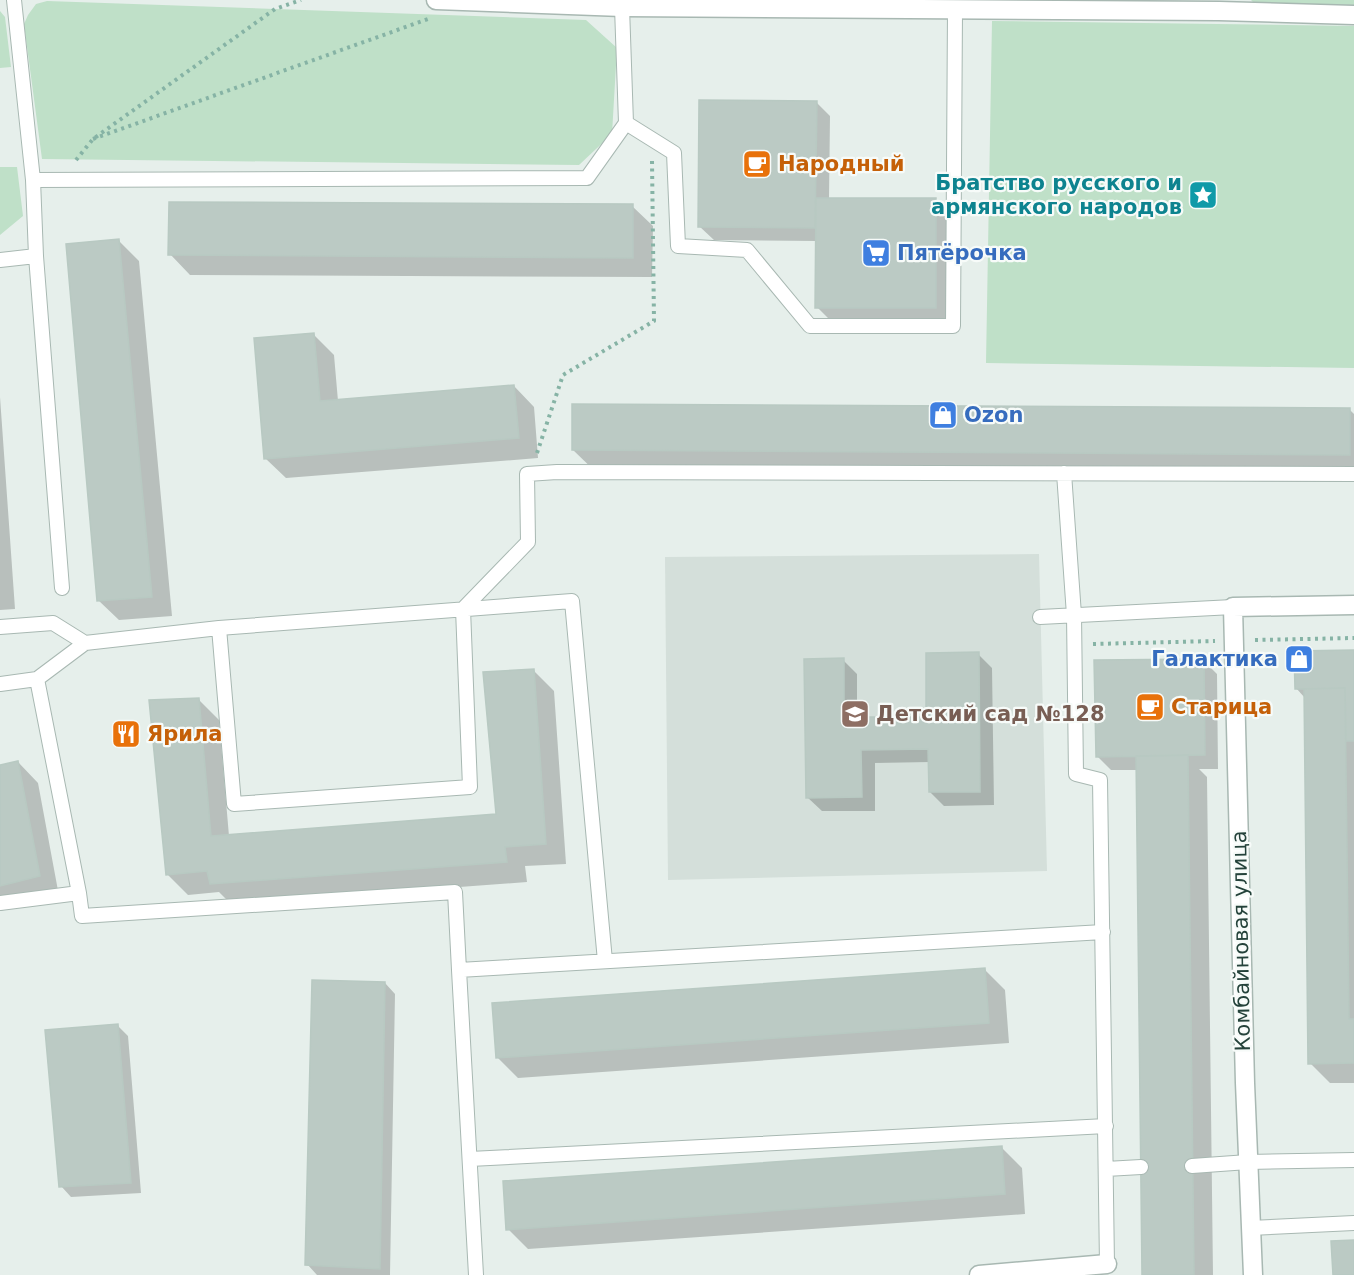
<svg xmlns="http://www.w3.org/2000/svg" width="1354" height="1275" viewBox="0 0 1354 1275" font-family="'DejaVu Sans',sans-serif">
	<style>
		.built { fill: #d4dfda }
		.green { fill: #bfe0c8 }
		.shadow { fill: #0003 }
		.building { fill: #bbcac4; stroke: #b8c9c2; stroke-width: 1.5 }
		.lines { fill: none; stroke-linecap: round; stroke-linejoin: round }
		.service-casing { stroke: #a8b8b2; stroke-width: 16 }
		.minor-casing { stroke: #a8b8b2; stroke-width: 21 }
		.path { stroke: #86b3a5; stroke-width: 4; stroke-dasharray: 3 4.5; stroke-linecap: butt }
		.service { stroke: #fff; stroke-width: 14 }
		.minor { stroke: #fff; stroke-width: 18 }
		.labels { text-anchor: middle; dominant-baseline: central; stroke-width: 4.5; stroke-linejoin: round; paint-order: stroke }
		.food-label { font-size: 21px; font-weight: bold; fill: #c56008; stroke: #f7fbf9; text-anchor: start }
		.culture-label { font-size: 21px; font-weight: bold; fill: #0d838f; stroke: #f7fbf9; text-anchor: end }
		.shop-label { font-size: 21px; font-weight: bold; fill: #366cbe; stroke: #f7fbf9; text-anchor: start }
		.education-label { font-size: 21px; font-weight: bold; fill: #785e54; stroke: #f7fbf9; text-anchor: start }
		.street-label { font-size: 21px; fill: #24423a; stroke: #f7fbf9 }
	</style>
	<rect width="100%" height="100%" fill="#e6efeb"/>
	<path class="built" d="M1039,554L1047,871L668,880L665,557Z"/>
	<path class="green" d="M1251,0H1354V5L1254,3Z
		M47,1L586,20L617,48L612,134L579,165L42,159L24,24L28,15L36,4Z
		M0,11L5,17L11,67L0,68Z
		M992,21L1354,26V368L986,363Z
		M0,167H17L23,216L0,235Z"/>
	<path class="shadow" d="M816,102L830,116L829,199L936,200L950,214L949,322L831,321L817,307V241L714,240L699,226Z
		M632,206L653,226L652,277L190,275L170,254Z
		M119,241L139,261L172,616L119,620L98,600Z
		M314,335L334,355L338,401L514,386L534,407L538,458L286,478L265,458Z
		M0,397L15,609L0,610Z
		M1349,409L1354,414V482L601,477L573,450Z
		M1354,652V1083H1330L1310,1063L1305,698L1296,688Z
		M978,654L992,668L994,805L944,806L930,792V762L875,763V811H822L807,797L843,660L857,674V719L928,718Z
		M1203,660L1217,674L1218,769H1199L1207,777L1213,1275H1143L1137,770H1111L1097,756Z
		M533,670L554,691L566,864L525,866L527,882L231,904L219,892L188,895L167,874L198,699L219,720L229,836L497,816Z
		M18,762L38,783L59,896L0,911V766Z
		M985,970L1005,990L1009,1043L518,1078L497,1057Z
		M385,983L395,994L390,1275H317L307,1264Z
		M118,1026L128,1036L141,1193L71,1197L61,1186Z
		M1001,1147L1022,1168L1025,1214L528,1249L508,1229Z"/>
	<path class="building" d="M699,100L817,101L815,228L698,227Z
		M816,198H936V308H815Z
		M169,202L633,204V258L168,255Z
		M119,239L152,597L97,601L66,244Z
		M314,333L320,401L514,385L519,438L264,459L254,338Z
		M572,404L1350,408V455L572,450Z
		M1354,650V741H1346L1345,688L1295,689L1294,651Z
		M979,652L980,792H929L928,749L861,750L862,797L806,798L804,659L844,658V717H926V653Z
		M1204,659L1205,755L1096,757L1094,660Z
		M534,669L546,844L505,847L507,862L210,884L207,871L166,875L149,700L199,698L211,836L496,814L483,672Z
		M1345,688L1349,1019H1354V1063L1308,1064L1304,689Z
		M1188,755L1194,1275H1142L1136,756Z
		M18,761L40,876L0,886V765Z
		M985,968L989,1023L496,1058L492,1003Z
		M312,980L385,982L380,1269L305,1265Z
		M118,1024L131,1183L59,1187L45,1030Z
		M1002,1146L1005,1194L506,1230L503,1181Z
		M1354,1240V1275H1333L1331,1241Z"/>
	<g class="lines">
		<g class="service-casing">
			<path id="service" d="M14,0L33,180L36,256L62,588
				M622,7L626,123L674,153L678,246L747,250L810,326H953L955,10
				M33,180L587,178L626,123
				M0,260L36,256
				M1064,473L1074,615L1076,774L1100,780L1107,1264
				M1040,617L1233,607
				M0,627L53,623L85,643
				M219,628L234,804L470,787L463,609L528,542L527,474L557,472L1354,474
				M37,679L79,893L82,916L455,892L459,970
				M0,684L37,679L85,643L219,628L572,601L605,961
				M0,903L79,893
				M470,1159L1106,1126
				M1192,1166L1248,1162L1354,1160
				M1106,1169L1141,1167
				M1250,1228L1354,1223
				M476,1275L459,970L1103,932"/>
		</g>
		<g class="minor-casing">
			<path id="minor" d="M436,0L622,7L1219,11L1354,15
				M979,1275L1107,1264
				M1253,1275L1245,1083L1233,607L1354,605"/>
		</g>
		<path class="path" d="M93,139L428,19
			M76,160L93,139L275,9L301,0
			M537,453L563,375L654,321L652,161
			M1255,640L1354,638
			M1093,644L1215,641"/>
		<use href="#service" class="service"/>
		<use href="#minor" class="minor"/>
	</g>
	<defs>
		<g id="cafe-square" transform="scale(1.5)"><rect x="-9" y="-9" width="18" height="18" rx="4" fill="#e8710a" stroke="#f7fbf9"/><path d="M-5.5-4.5H6V0H3Q3 3.5 0 3.5H-2.5Q-5.5 3.5-5.5 0ZM3-3.2v2h1.7v-2ZM-6 4.5H4V6H-6Z" fill="#fff"/></g>
		<g id="sight-square" transform="scale(1.5)"><rect x="-9" y="-9" width="18" height="18" rx="4" fill="#0f9aa8" stroke="#f7fbf9"/><path d="M0-6L1.8-2.2L6-1.7L2.9 1.2L3.7 5.4L0 3.3L-3.7 5.4L-2.9 1.2L-6-1.7L-1.8-2.2Z" fill="#fff"/></g>
		<g id="supermarket-square" transform="scale(1.5)"><rect x="-9" y="-9" width="18" height="18" rx="4" fill="#3f7fe0" stroke="#f7fbf9"/><path d="M-6-5.5h2.5l.6 2H6L4.5 2H-2.5L-4.4-4H-6ZM-1.5 3.2a1.3 1.3 0 1 0 .1 0ZM3 3.2a1.3 1.3 0 1 0 .1 0Z" fill="#fff"/></g>
		<g id="shop-square" transform="scale(1.5)"><rect x="-9" y="-9" width="18" height="18" rx="4" fill="#3f7fe0" stroke="#f7fbf9"/><path d="M-5-2.5h2.3a2.7 3.5 0 0 1 5.4 0H5L5.5 6h-11ZM-1.5-2.5h3a1.5 2.3 0 0 0-3 0Z" fill="#fff"/></g>
		<g id="school-square" transform="scale(1.5)"><rect x="-9" y="-9" width="18" height="18" rx="4" fill="#8d6e63" stroke="#f7fbf9"/><path d="M0-5L7-2L0 1L-7-2ZM-4 1L0 2.5L4 1V4Q0 6-4 4Z" fill="#fff"/></g>
		<g id="restaurant-square" transform="scale(1.5)"><rect x="-9" y="-9" width="18" height="18" rx="4" fill="#e8710a" stroke="#f7fbf9"/><path d="M-5-6h1v4h1v-4h1v4h1v-4h1v5L-1.5 .5V6h-2V.5L-5-1ZM5-6V6H3V1.5H1.5Q1.5-4 5-6Z" fill="#fff"/></g>
	</defs>
	<g fill-rule="evenodd">
		<use href="#cafe-square" x="757" y="164"/>
		<use href="#sight-square" x="1203" y="195"/>
		<use href="#supermarket-square" x="876" y="253"/>
		<use href="#shop-square" x="943" y="415"/>
		<use href="#shop-square" x="1299" y="659"/>
		<use href="#cafe-square" x="1150" y="707"/>
		<use href="#school-square" x="855" y="714"/>
		<use href="#restaurant-square" x="126" y="734"/>
	</g>
	<g class="labels">
		<g class="food-label">
			<text x="778" y="164">Народный</text>
			<text x="1171" y="707">Старица</text>
			<text x="147" y="734">Ярила</text>
		</g>
		<g class="culture-label">
			<text x="1182" y="183">Братство русского и<tspan x="1182" dy="24">армянского народов</tspan></text>
		</g>
		<g class="shop-label">
			<text x="897" y="253">Пятёрочка</text>
			<text x="964" y="415">Ozon</text>
			<text x="1278" y="659" text-anchor="end">Галактика</text>
		</g>
		<g class="education-label">
			<text x="876" y="714">Детский сад №128</text>
		</g>
		<g class="street-label">
			<text transform="translate(1241 941) rotate(-91)">Комбайновая улица</text>
		</g>
	</g>
</svg>
